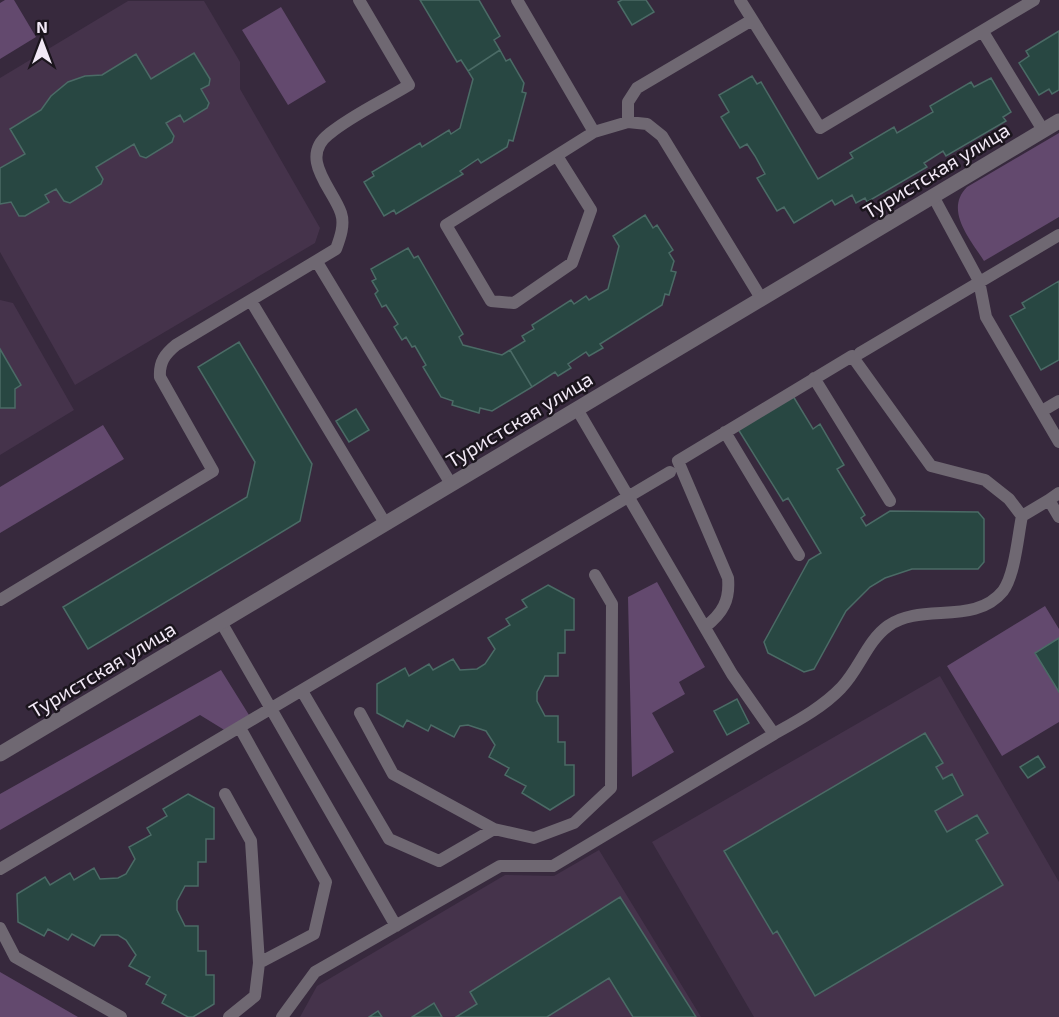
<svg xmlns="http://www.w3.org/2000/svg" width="1059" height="1017" viewBox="0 0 1059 1017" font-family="'Exo 2',sans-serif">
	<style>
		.built { fill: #45334b }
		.green { fill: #63496e }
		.building { fill: #284742; stroke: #4b6b66; stroke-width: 1.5 }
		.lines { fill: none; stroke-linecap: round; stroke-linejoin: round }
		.service { stroke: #6f6872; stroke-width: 12 }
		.minor { stroke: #6f6872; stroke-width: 15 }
		.labels { text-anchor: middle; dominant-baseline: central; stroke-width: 5; stroke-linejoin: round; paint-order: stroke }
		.street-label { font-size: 20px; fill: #f2e9f6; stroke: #1b151d }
	</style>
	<rect width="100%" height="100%" fill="#37293d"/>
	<path class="built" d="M128,1H204L240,62V89L320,228L315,243L75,385L0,252V78Z
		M0,300L13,303L74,410L0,455Z
		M940,676L1059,882V1017H754L652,842Z
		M599,850L701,1017H300L317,986L505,875L554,876Z"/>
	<path class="green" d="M5,0H14L36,37L0,59V3Z
		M281,7L326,82L288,105L242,30Z
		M1059,133V217L984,261C970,239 944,210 967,187Z
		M103,425L124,459L0,533V487Z
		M657,582L705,667L679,682L685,694L652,713L674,752L632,777L628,597Z
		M1045,606L1059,629V638L1035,653L1059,692V722L1002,756L947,666Z
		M221,670L249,715L226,731L200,715L0,830V794Z
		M0,972L78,1017H0Z"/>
	<path class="building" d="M420,0H479L500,36L494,40L500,50L468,71L461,60L457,62Z
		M622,0H646L654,12L632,25L618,2Z
		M1059,31V90L1052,94L1049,89L1039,95L1019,63L1029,56L1026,51Z
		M500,50L506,61L510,59L524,83L522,92L526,93L513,141L509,140L507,147L481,163L478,159L460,171L463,174L396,214L394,210L384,216L364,182L374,176L372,172L420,143L422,147L449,130L451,134L460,128L473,79L468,71Z
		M194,53L210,79L209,85L201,89L209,103L207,108L184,122L180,115L166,123L174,136L172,142L146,158L140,156L134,144L96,167L103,179L101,184L70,203L64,201L56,189L45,195L49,202L25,216H19L11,202L0,204V168L25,154L10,129L41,110L51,96L68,82L85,76L102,75L136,54L151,79Z
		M752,76L757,84L761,82L818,179L853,158L850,153L894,127L897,133L933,112L930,106L971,82L974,87L991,78L1011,112L1003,117L1006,121L946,156L943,151L924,163L927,167L867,202L865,198L856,203L852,195L835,205L832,200L794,223L784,207L777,211L757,178L765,174L755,156L747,144L740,148L721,117L729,112L719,95Z
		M645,215L653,228L657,225L673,250L669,253L674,261L671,271L676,272L669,295L665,294L662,305L600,344L603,348L589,356L586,352L568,364L571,368L558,376L555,372L532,387L510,350L525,341L522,336L534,329L532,325L571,300L574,304L586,296L589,300L608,289L619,246L613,236Z
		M408,248L414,258L418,256L463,334L459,337L463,345L502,355L510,350L532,387L492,411L480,408L479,413L452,405L453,401L441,397L423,367L426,365L415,346L412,347L406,337L402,340L394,327L398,324L386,305L382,307L375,294L378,291L372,281L376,279L371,269Z
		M1059,281V360L1041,370L1010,316L1025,308L1022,303Z
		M239,342L312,464L300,521L88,649L63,607L247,497L255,462L198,367Z
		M0,349L21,385L15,389V408H0Z
		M793,396L813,429L820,424L844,465L837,469L865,515L861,518L866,526L890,511L978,512L984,519V562L978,569H912L885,578L870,587L846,611L814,669L804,672L768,653L764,642L809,560L821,553L788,498L783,501L738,429Z
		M356,409L369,430L349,442L336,421Z
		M548,585L574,599V630H565V653H558V676H545L537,692V701L545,716H558V742H565V765H574V795L550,810L522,793L526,786L505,775L509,768L489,757L495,745L486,731L468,725L460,726L454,737L431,725L428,731L407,720L403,727L377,713V684L405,668L409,676L429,664L433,670L453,659L460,670L477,669L485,664L495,649L488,638L510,625L506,619L527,607L522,600Z
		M1059,638V692L1035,653Z
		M737,699L749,723L727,735L714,711Z
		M925,733L943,763L936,767L943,779L952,774L963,795L935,811L947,832L977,815L988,833L976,840L1003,885L815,996L777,931L773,934L724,851Z
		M1038,756L1045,767L1028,778L1020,767Z
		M188,794L214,808V839H206V862H198V886H185L177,901V910L185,926H198V951H206V975H214V1004L193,1017H188L162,1003L166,995L146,984L150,977L129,966L136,955L126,940L118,935H101L94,946L72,934L68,940L48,929L44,936L18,922L17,894L45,877L50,885L70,873L74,880L94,868L100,879L118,878L126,874L135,859L129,847L151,835L147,828L167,816L163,809Z
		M620,897L696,1017H633L609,978L547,1017H456L477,1004L470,992Z
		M434,1003L442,1017H412Z
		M378,1011L382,1017H369Z"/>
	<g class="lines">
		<path class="service" d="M517,0L594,132
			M740,0L820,128L1034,0
			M983,32L1043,130
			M628,122V102L637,88L752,20
			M557,156L591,210L572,263L514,303L491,301L446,225L594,132L628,122L647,124L662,136L761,298
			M933,196L979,281L986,317L1059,442
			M317,262L451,484
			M251,301L385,523
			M860,353L1059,235
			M814,378L890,501
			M577,409L732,674L774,734C797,721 823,707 841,688C859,670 867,641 888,626C921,602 975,626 1003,591C1015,575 1018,535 1022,516L1049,500
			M1042,411L1059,401
			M725,432L799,555
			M1059,493L1049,500L1059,517
			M0,600L213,471L160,377C159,362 165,354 176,345L336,249C340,238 345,225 341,213C333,189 298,158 329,134C352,115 383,101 409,85L359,0
			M221,622L396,926
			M705,627C723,613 730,600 728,578L678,461L852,356L931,466L985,480L1009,499L1022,516
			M302,691L389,839L439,861L494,829L534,838L574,823L611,788L612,604L595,575
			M360,713L393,774L494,829
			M225,794L251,841L259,963
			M0,869L670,472
			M0,928L15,957L121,1017
			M229,1017L255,996L259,963L314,934L326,882L240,728
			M282,1017L315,972L500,866H553L774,734"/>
		<path class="minor" d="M0,754L1059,121"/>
	</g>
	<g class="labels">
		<g class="street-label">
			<text transform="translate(936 170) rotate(-31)">Туристская улица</text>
			<text transform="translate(519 419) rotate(-31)">Туристская улица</text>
			<text transform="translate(102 669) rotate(-31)">Туристская улица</text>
		</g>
	</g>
	<g transform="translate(42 42)" stroke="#1b151d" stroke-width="4.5" paint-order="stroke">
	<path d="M0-4.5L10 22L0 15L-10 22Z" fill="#f2e9f6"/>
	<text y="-9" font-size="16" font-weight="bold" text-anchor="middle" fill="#f2e9f6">N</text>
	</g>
</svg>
